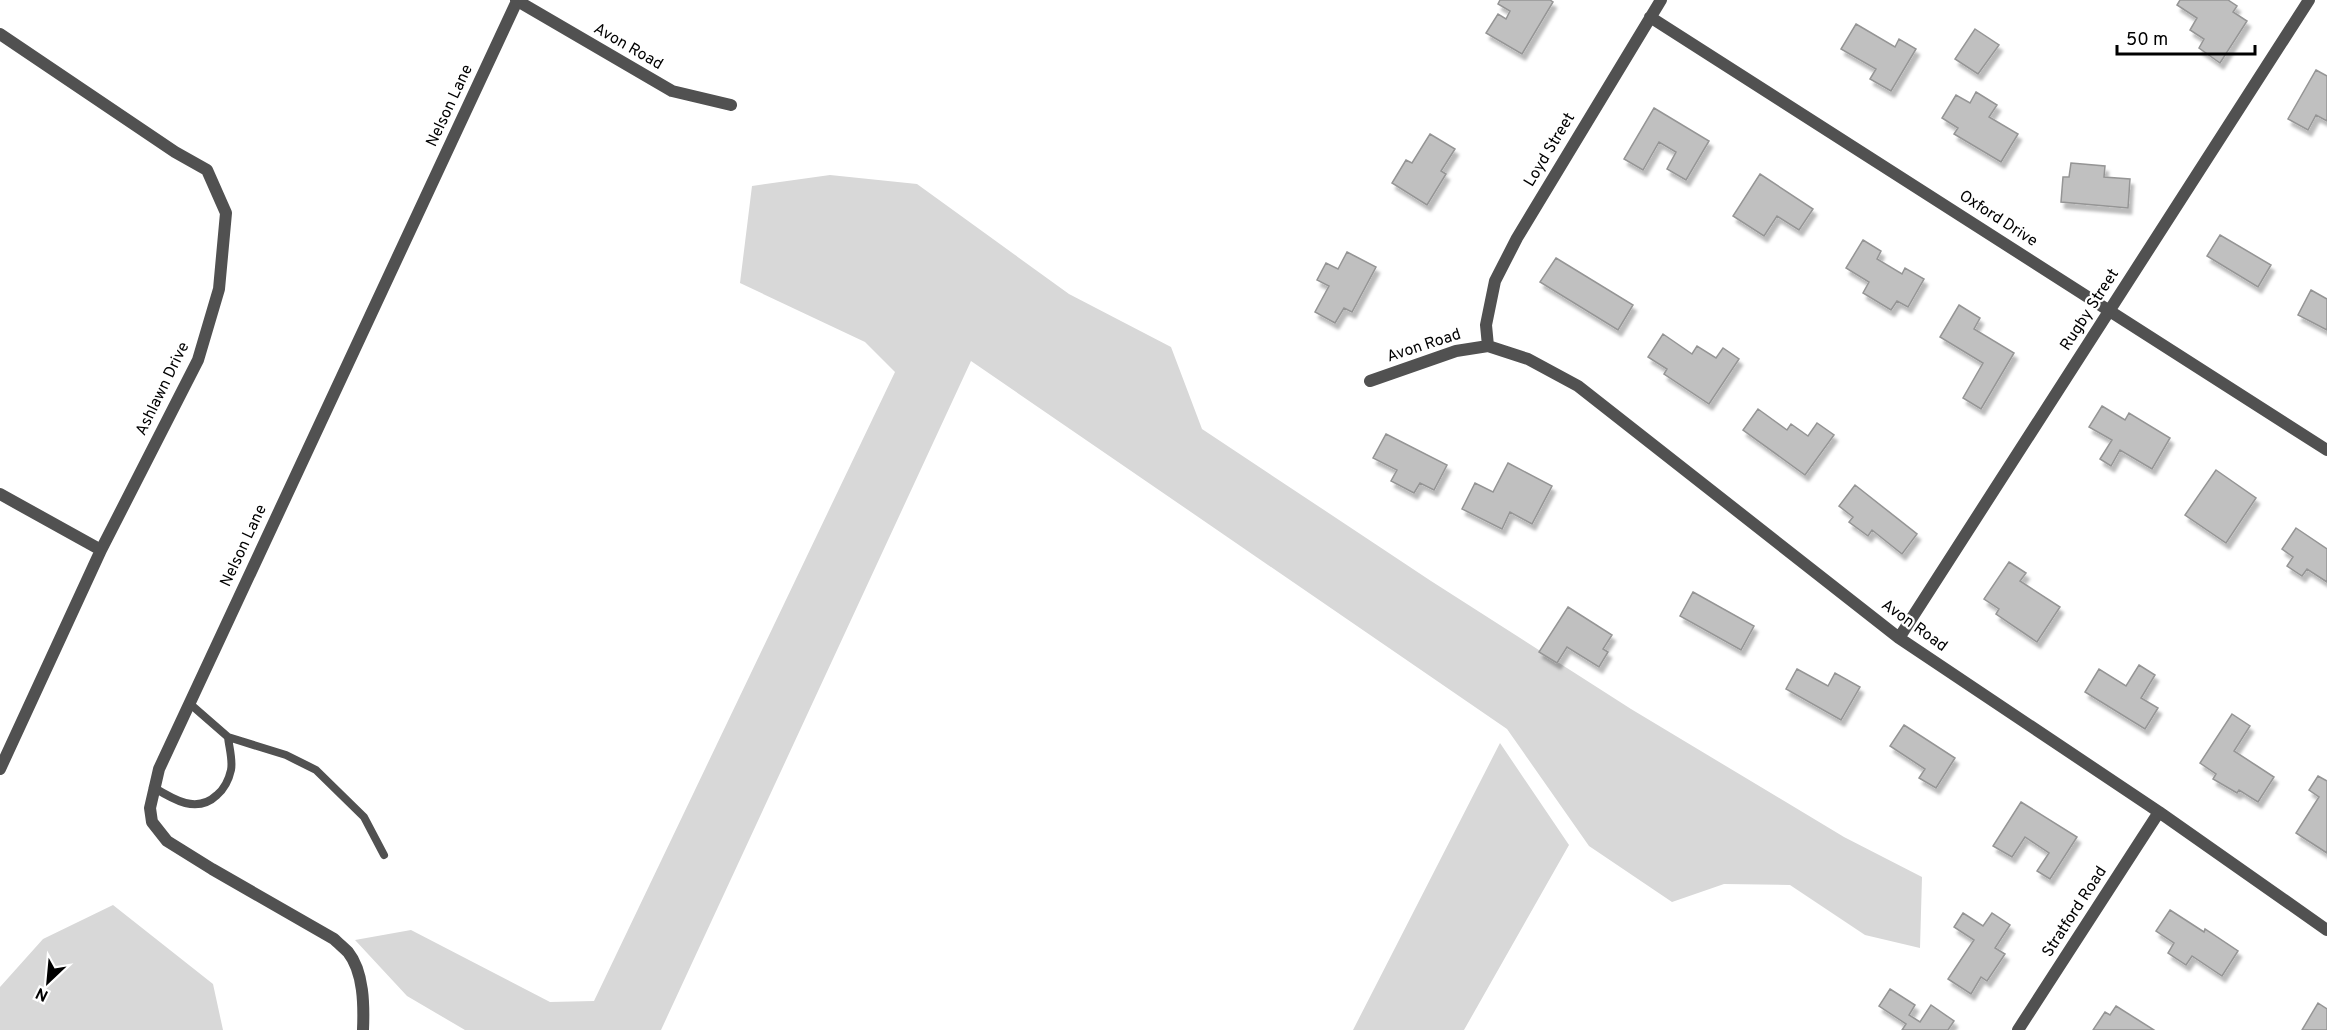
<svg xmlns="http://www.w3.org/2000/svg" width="2327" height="1030" viewBox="0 0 2327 1030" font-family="Overpass,sans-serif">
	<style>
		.green { fill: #d8d8d8 }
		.building { fill: #c0c0c0; stroke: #959595; stroke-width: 1.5; filter: url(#shadow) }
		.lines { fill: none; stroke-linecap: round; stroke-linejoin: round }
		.service { stroke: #515151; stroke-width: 8 }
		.minor { stroke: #515151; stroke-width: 12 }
		.labels { text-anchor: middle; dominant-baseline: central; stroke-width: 4.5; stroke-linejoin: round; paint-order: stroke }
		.street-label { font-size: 16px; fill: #000; stroke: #fff }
	</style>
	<defs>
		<filter id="shadow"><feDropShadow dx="3.5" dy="6" stdDeviation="1.5" flood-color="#0004"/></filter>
	</defs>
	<rect width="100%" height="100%" fill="#fff"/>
	<path class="green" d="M830,175L917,184L1069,294L1171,347L1202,429L1431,581L1631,709L1844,837L1922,877L1920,948L1865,935L1790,885L1724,884L1672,902L1589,846L1507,729L971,361L661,1030H465L407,996L355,940L411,930L550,1002L594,1001L895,372L865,342L740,283L752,186Z
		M1500,743L1569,845L1464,1030H1353Z
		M113,905L213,984L223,1030H0V987L43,939Z"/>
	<path class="building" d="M1500,0H1550L1553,2L1522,54L1486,33L1498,14L1506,19L1510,11L1498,4Z
		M2180,0H2228L2237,6L2233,12L2247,21L2220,63L2199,48L2204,39L2190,30L2197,18L2177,5Z
		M1856,24L1895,47L1899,39L1916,49L1891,91L1870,79L1876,69L1841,49Z
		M1975,29L1999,45L1978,74L1955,59Z
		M2316,70L2327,76V121L2316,115L2308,130L2288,119Z
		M1976,92L1997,105L1989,117L2018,134L2001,162L1954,134L1958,128L1942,118L1956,95L1970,103Z
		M1654,108L1709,141L1686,180L1667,169L1676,152L1659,142L1643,170L1624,159Z
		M1430,134L1455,149L1441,171L1446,174L1427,205L1392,183L1406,160L1412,163Z
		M2071,163L2105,166L2104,177L2130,179L2128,208L2061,202L2063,177H2069Z
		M1760,174L1813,209L1799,230L1777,216L1764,236L1733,216Z
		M2220,235L2271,265L2258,287L2207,256Z
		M1863,240L1881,251L1877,259L1902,274L1905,268L1924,279L1908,307L1897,301L1891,310L1863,293L1869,282L1846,268Z
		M1347,252L1376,267L1352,312L1344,308L1335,323L1315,312L1329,286L1317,280L1326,263L1338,269Z
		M1556,258L1633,305L1618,330L1540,282Z
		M2311,290L2327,299V330L2298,315Z
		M1959,305L1980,318L1974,329L2014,353L1981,409L1963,398L1983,363L1940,337Z
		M1663,334L1692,354L1697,346L1716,358L1723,348L1739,359L1709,404L1664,374L1667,369L1648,357Z
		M2102,406L2125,420L2129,413L2170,438L2152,469L2120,450L2111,466L2100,459L2112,440L2089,427Z
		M1758,409L1787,430L1791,424L1808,436L1817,423L1834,435L1805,475L1743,430Z
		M1386,434L1447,465L1434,490L1420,483L1414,493L1391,481L1397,470L1373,458Z
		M1508,463L1552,486L1532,524L1510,512L1502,529L1462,509L1475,483L1493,492Z
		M2216,470L2256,498L2226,543L2185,515Z
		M1855,485L1917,534L1902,554L1872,530L1868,536L1849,522L1853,517L1839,506Z
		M2296,528L2327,549V582L2307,569L2302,576L2287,566L2293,557L2282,549Z
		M2009,562L2026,573L2020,581L2060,607L2037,642L1996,614L1999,609L1984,599Z
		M1693,592L1754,626L1741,650L1680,616Z
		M1568,607L1612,635L1603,649L1608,652L1599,667L1567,647L1557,663L1539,652Z
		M2139,665L2155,675L2141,698L2158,708L2145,729L2085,692L2099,669L2126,686Z
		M1797,669L1828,686L1835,673L1860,687L1841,720L1786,689Z
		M2232,714L2250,726L2234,751L2274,777L2258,802L2239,790L2237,793L2213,779L2216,774L2200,763Z
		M1904,725L1955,758L1936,788L1919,778L1925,769L1890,746Z
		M2318,776L2327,781V853L2296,833L2319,797L2309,790Z
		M2021,802L2077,837L2050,879L2037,871L2049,853L2025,837L2012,857L1993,846Z
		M2170,910L2204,932L2205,929L2238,951L2222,976L2192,956L2186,965L2168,953L2174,943L2156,931Z
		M1963,913L1983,926L1992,913L2010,925L1995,948L2005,954L1987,981L1981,977L1971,994L1948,979L1974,940L1954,927Z
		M1890,989L1915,1005L1909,1015L1920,1022L1931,1005L1954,1021L1948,1030H1902L1906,1024L1879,1006Z
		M2318,1003L2327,1009V1030H2302Z
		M2116,1006L2154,1030H2093L2105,1012L2110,1015Z"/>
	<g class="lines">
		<path class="service" d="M189,703L228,737L286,755L316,770L364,817L384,855
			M153,787C174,800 197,814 217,795C224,789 229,779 231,770C233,760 229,747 228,737"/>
		<path class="minor" d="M516,0L672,91L731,105
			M1661,0L1517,238L1495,281L1486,325L1488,346L1528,359L1578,386L1899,638L2159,812L2327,930
			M1650,17L2327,450
			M0,34L175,152L207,170L226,213L219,289L198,360L101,550L0,769
			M1370,381L1456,351L1488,346
			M0,494L101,550
			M1899,638L2309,0
			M363,1030C364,1006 364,972 348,952C344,948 338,943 334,939L212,869L167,841L152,822L150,808L159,769L517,1
			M2018,1030L2159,812"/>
	</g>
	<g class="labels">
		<g class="street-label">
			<text transform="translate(628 47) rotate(30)">Avon Road</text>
			<text transform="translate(450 106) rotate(-65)">Nelson Lane</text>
			<text transform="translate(1550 150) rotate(-59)">Loyd Street</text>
			<text transform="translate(1998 219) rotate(33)">Oxford Drive</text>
			<text transform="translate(2090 310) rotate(-57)">Rugby Street</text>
			<text transform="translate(1424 346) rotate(-18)">Avon Road</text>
			<text transform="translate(163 389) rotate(-64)">Ashlawn Drive</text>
			<text transform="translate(244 546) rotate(-65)">Nelson Lane</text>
			<text transform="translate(1914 626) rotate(36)">Avon Road</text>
			<text transform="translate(2075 912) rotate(-57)">Stratford Road</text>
		</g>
	</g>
	<g transform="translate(48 982) rotate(206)" stroke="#ffffff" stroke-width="4.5" paint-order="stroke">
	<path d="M0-4.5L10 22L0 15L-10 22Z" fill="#000000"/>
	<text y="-9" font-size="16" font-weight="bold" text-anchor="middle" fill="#000000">N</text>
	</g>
	<path d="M2117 45v9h138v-9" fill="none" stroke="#000000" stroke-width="3"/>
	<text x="2126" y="45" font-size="18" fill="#000000" stroke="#ffffff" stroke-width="4.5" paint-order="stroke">50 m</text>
</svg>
